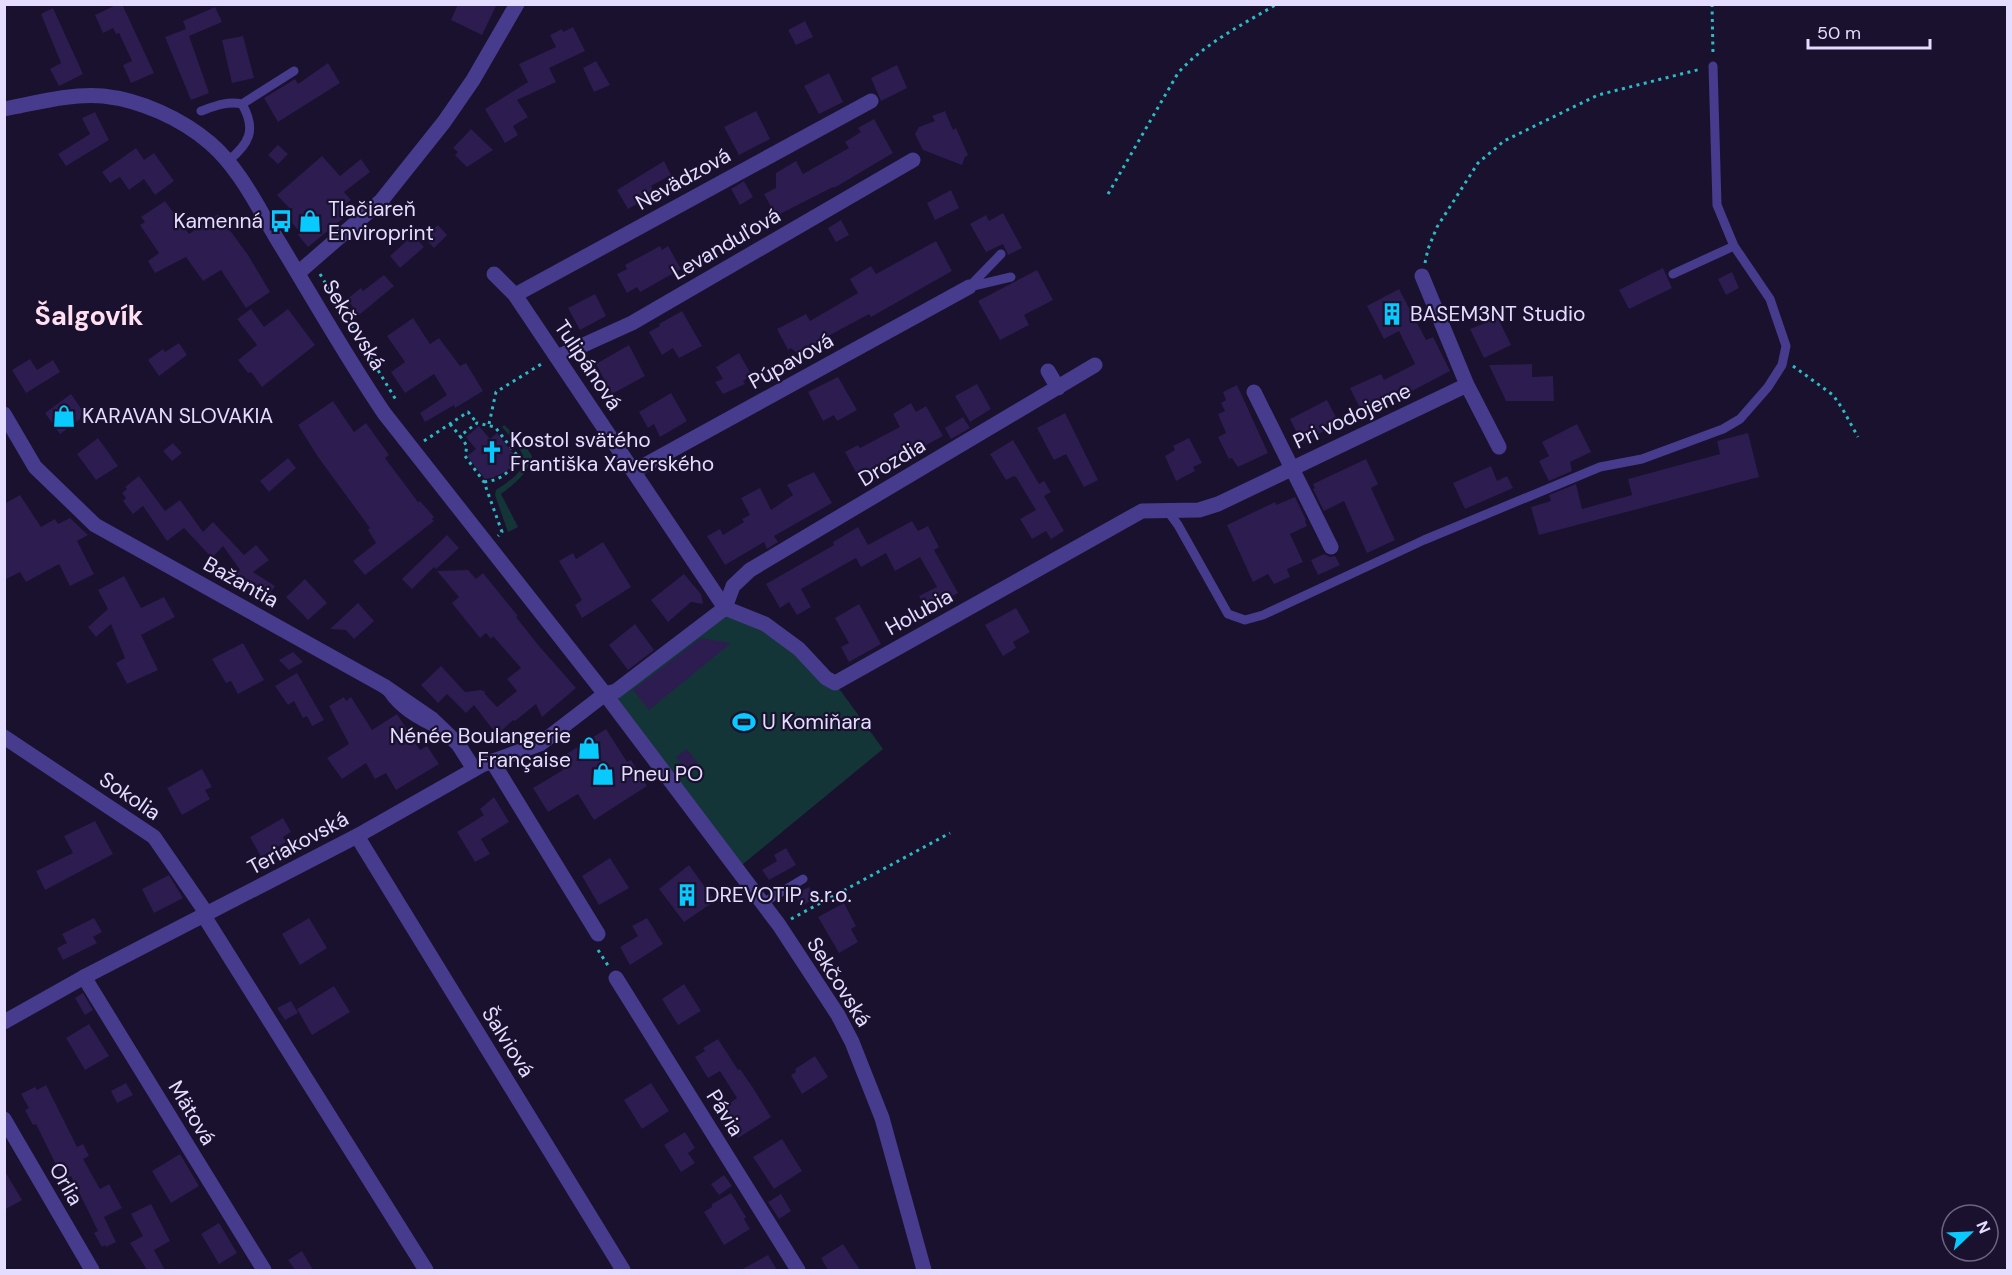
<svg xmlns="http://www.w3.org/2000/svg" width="2012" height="1275" viewBox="0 0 2012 1275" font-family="'DM Sans',sans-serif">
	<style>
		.green { fill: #143538 }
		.building { fill: #2c1c4f }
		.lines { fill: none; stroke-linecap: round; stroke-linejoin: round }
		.path { stroke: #2dbbc3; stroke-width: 3; stroke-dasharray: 3 4.5; stroke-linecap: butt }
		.service { stroke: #473b8d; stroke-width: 9 }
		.minor { stroke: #473b8d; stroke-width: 15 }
		.tertiary { stroke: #473b8d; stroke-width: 15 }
		.labels { text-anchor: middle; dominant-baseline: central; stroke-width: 4.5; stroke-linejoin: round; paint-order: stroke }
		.street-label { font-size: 21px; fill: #e5ddff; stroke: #19112d }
		.poi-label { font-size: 21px; fill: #e5ddff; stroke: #19112d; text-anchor: start }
		.district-label { font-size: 27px; font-weight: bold; fill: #ffdff0; stroke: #19112d }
	</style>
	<rect width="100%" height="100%" fill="#19112d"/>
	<path class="green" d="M504,425L522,441L532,456C528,474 515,483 501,494L518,527L508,532L495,495L496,490C535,465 529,458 502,427Z
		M725,608L765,624L835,683L883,749L737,869L605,694Z"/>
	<path class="building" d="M118,4H122L154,73L131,83L123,65L132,61L119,33L116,34L113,28L103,33L95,15Z
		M458,4H497L482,35L451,20Z
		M215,7L222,22L189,36L209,93L191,100L165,37L186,29L183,21Z
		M53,8L83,74L59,86L50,69L61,63L41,14Z
		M805,21L813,37L796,45L788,30Z
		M573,27L585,51L549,68L556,82L517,100L528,117L513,126L518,135L505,143L485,109L528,82L519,64L556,47L550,35L562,29L563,32Z
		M243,36L254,78L232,83L222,40Z
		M596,61L610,85L594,92L583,68Z
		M328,63L340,83L278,122L264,98L295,79L298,84Z
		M897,65L907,88L881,101L871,78Z
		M829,73L843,102L819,114L804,86Z
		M756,111L770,139L739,155L724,127Z
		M945,111L953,130L956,128L968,155L965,157L962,165L923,150L915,134L919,127L935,121L932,116Z
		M95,112L109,140L66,166L58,154L90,134L82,118Z
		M874,119L893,153L834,188L833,187L776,216L764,194L776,188V173L796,161L803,174L849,148L845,142L861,132L858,128Z
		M471,129L493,150L467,167L455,155L458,152L453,148Z
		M278,145L288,154L278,164L268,155Z
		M136,148L144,160L154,153L174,181L155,195L144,179L129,190L120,177L110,183L102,172Z
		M322,156L340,176L361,159L370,172L344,192L351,200L345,205L348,207L342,212L346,216L308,247L298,235L299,231L286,216L292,211L277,195Z
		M664,161L671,175L651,186L655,193L628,209L617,190Z
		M744,181L753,197L740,205L731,189Z
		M951,190L959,208L935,220L927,203Z
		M165,201L189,234L218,214L248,255L270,292L246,308L221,270L203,281L186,257L155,273L148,261L159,253L140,225L145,222L141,217Z
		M1003,213L1022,248L1008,255L1003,244L986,252L970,224L986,215L989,221Z
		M841,220L849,235L836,242L828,228Z
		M438,225L447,235L434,248L424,237Z
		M413,235L424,247L400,268L390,256Z
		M936,241L952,271L871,317L869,314L797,353L791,348L788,350L777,329L806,314L810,321L858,293L850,279L871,266L876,274Z
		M660,246L662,250L668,246L681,269L640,292L637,287L627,293L617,274L627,269L625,265Z
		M1663,268L1672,288L1629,309L1619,290Z
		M1037,270L1053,300L1024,315L1029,325L1000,340L978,301Z
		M1732,272L1739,288L1726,295L1718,279Z
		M384,275L394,286L359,315L347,299L361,288L363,291Z
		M1399,289L1426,340L1433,337L1450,371L1410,392L1383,404L1382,402L1362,412L1350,388L1381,374L1384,380L1415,364L1399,331L1384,339L1367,306Z
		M595,294L606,316L580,330L568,308Z
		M251,309L264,327L288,309L315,345L262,387L251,372L248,373L238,360L257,345L237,319Z
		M682,311L702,346L679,358L673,348L662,355L649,332L660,326L659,324Z
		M413,318L430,344L439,338L460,366L466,363L483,391L455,408L454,405L425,422L420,413L447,395L434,374L405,393L391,372L405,362L387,336Z
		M1498,318L1511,345L1484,358L1470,329Z
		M179,343L187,355L159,376L148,360L163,349L165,352Z
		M629,345L645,376L612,394L596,364Z
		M739,353L752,376L743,381L745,384L723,394L715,382L723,379L716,367Z
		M30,359L37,370L53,360L60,372L26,393L12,370Z
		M1532,364V377L1553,376L1554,401H1506L1489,365Z
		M838,377L857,410L837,421L834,415L823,421L808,392Z
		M977,384L991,409L970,422L955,396Z
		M1237,385L1268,453L1238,467L1232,458L1229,459L1218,437L1226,433L1218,414L1225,411L1221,403L1226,400L1223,392Z
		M671,393L687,421L660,437L654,424L648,428L639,412Z
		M71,394L82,410L80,419L60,434L45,413Z
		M1327,400L1339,423L1302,443L1290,419Z
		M333,401L354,432L366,423L389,455L385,458L418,502L420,501L434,517L432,519L434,521L365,575L353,561L376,543L368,530L370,528L318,457L298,425Z
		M911,403L916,412L926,406L943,436L893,463L895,466L877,476L873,468L858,476L845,452L858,445L860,448L900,427L893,414Z
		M1065,413L1098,480L1084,487L1066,454L1054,460L1037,428Z
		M963,417L970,428L951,439L945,428Z
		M1577,424L1591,452L1570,462L1572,471L1549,481L1539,461L1549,456L1542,442Z
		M479,426L490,439L497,433L515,456L507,471L492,478L485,479L467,456L476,449L466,437Z
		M1748,433L1759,477L1539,535L1531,507L1551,501L1549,495L1576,484L1582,509L1632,495L1628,479L1720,454L1717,441Z
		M98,438L118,466L96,480L77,454Z
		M1189,438L1202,463L1193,467L1195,471L1176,481L1165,456L1175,450L1173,446Z
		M1013,440L1039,484L1044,481L1051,492L1044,496L1064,531L1051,539L1046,531L1032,539L1020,519L1036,510L1016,477L1014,476L1006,480L990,454Z
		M173,443L182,453L172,461L163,451Z
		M288,458L296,468L269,492L260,481Z
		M1366,459L1378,484L1371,488L1395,540L1367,553L1344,501L1324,511L1313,489L1315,488L1313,484Z
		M1491,466L1497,481L1507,476L1513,488L1465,509L1453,483Z
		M814,472L832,503L774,536L778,542L767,549L764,542L725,565L707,536L720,529L723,535L744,522L742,519L750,515L741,498L760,488L771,510L793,495L787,485Z
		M139,476L165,511L180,500L203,532L213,522L244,555L256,545L269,560L253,572L275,586L266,599L231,579L240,570L223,546L212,558L184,528L167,541L143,506L133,514L123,501L126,498L122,493L127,489L125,487Z
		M20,495L41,527L55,519L58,524L70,518L88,535L77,541L94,574L70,586L59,564L26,582L20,572L4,580V504Z
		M1295,497L1306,520L1305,521L1307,526L1290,534L1303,562L1287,569L1290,577L1274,584L1268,574L1253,582L1227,525L1275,502L1276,505Z
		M912,521L918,531L928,526L939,547L934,550L958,593L927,610L919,596L937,587L920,557L895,571L886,553L861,567L856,558L801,589L811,607L797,615L789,602L780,608L766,584L834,545L833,542L858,527L868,545Z
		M447,535L459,548L436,569L434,567L412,589L402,579Z
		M603,542L631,587L582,618L575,605L582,600L559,561L573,553L576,559Z
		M1324,554L1330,557L1335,556L1340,565L1318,575L1311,560Z
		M468,570L476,579L483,573L518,616L516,617L539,646L576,688L542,717L536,704L515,721L513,720L497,735L474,705L466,713L447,694L438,703L421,685L441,666L465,692L481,690L486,692L484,693L497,707L517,691L507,679L521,668L493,636L491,639L486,633L480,638L452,603L459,597L437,571Z
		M684,574L701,594L703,604L691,602L668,622L651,600Z
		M124,576L141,608L164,597L175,617L141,635L158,670L127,684L116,663L125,658L111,624L96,637L88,627L108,609L98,590Z
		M305,579L327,603L308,620L286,597Z
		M358,603L374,621L354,639L346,630L330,629Z
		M859,604L881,644L849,662L841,647L849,643L835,618Z
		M1016,608L1030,632L1013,642L1016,648L1003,656L985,625Z
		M635,624L654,650L628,670L609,645Z
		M701,638L731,643L649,710L633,690Z
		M243,643L264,680L238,694L231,681L226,683L212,659Z
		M293,652L303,662L289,670L279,660Z
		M297,673L324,720L312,726L307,716L303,718L294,701L288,705L275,686Z
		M344,697L346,701L351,697L372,730L397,714L420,750L427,746L439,764L396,790L386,773L375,779L366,763L342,779L327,758L349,744L329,706Z
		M606,729L627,762L631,760L647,786L594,820L578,794L548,812L533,788L563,770L557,760Z
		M687,749L697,762L686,770L676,757Z
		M202,769L212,787L205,790L210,799L182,815L167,788Z
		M494,797L509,822L481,839L490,854L475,862L457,832L484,815L480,809Z
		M283,818L291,832L283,837L286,842L261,857L250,837Z
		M95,821L113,854L45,890L36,871L73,853L64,836Z
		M786,848L796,865L769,880L762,870L777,861L774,855Z
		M610,858L629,888L599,905L582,876Z
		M689,865L715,901L684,922L659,889Z
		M169,875L183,898L154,913L142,889Z
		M809,887L815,899L801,906L795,894Z
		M844,903L856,926L851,929L858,942L839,953L818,917Z
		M94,918L102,932L93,937L97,943L63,960L57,948L67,943L62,934Z
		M309,918L327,948L300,965L282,934Z
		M647,918L663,944L630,965L620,947L638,936L632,926Z
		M684,984L701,1011L678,1025L662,999Z
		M334,986L350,1012L312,1035L297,1009Z
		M83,993L93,1010L85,1015L75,998Z
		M291,1001L298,1013L285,1020L277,1008Z
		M89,1024L109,1056L85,1070L66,1038Z
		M718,1039L738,1070L740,1069L753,1088L771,1117L738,1138L721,1109L737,1098L720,1071L708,1078L695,1057L705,1051L703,1048Z
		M815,1056L828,1077L802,1094L791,1075L796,1072L795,1069Z
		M126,1083L133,1095L117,1103L111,1091Z
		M651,1083L669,1111L642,1129L624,1100Z
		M46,1085L77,1147L83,1144L89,1156L83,1159L100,1189L109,1184L122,1208L104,1217L116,1242L106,1247L105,1245L102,1247L94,1233L98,1231L71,1176L66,1178L61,1170L59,1171L36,1124L33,1125L25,1110L29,1108L21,1094L35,1087L37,1090Z
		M685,1132L695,1148L688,1153L695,1163L681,1172L664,1145Z
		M782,1139L802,1171L774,1189L753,1157Z
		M180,1154L199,1186L171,1203L152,1171Z
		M4,1170L22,1200L4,1210Z
		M724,1175L732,1186L719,1195L711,1184Z
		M731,1193L746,1217L744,1219L750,1229L724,1245L704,1212L712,1207V1204Z
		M781,1194L791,1211L779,1219L768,1202Z
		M151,1204L170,1241L154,1250L165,1270H147L130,1243L143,1236L131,1214Z
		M219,1223L237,1253L219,1264L201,1234Z
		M843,1244L860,1270H828L821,1258Z
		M302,1251L313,1270H295L288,1260Z
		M768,1255L777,1270H741Z"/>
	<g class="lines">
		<path class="path" d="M1712,4L1713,54
			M1108,194L1178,73C1205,43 1242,25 1277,4
			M1425,263L1428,249L1437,227L1478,163L1504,141L1598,95L1701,69
			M320,274L396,400
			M1793,366L1833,395L1842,408L1858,437
			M450,424L460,436
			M489,424L496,392L543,363
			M424,441L468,412L477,423
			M484,482C502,480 513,471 516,454L495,427L477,423L460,436L467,446L465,456L484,482L502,532L498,536
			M791,919L950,833
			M598,950L609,967"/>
		<path class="service" d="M242,104L294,71
			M201,111C215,106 227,101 242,104C257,130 249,144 228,161
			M1673,274L1734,246
			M969,287L1001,254
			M969,287L1011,277
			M1167,510L1178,525L1228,614L1245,620L1263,615L1424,540L1600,467L1642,459L1723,429L1740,419L1768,387L1782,365L1786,346L1770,299L1734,246L1717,205L1713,66
			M388,693C400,711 420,722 439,730
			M763,903L803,879"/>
		<path class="minor" d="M298,273L381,201L444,122L473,80L517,4
			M494,274L515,295L725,608
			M515,295L871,101
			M557,357L632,323L913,160
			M1048,371L1058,388
			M1467,385L1499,447
			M1254,392L1331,547
			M4,414L35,467L95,525L384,686L432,719L458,744L474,769
			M634,471L969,287
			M725,608L765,624L799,649L826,678L835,683L1142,511L1199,510L1218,504L1467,385L1422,276
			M725,608L616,691L605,694L779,925L838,1015L852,1042L882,1118L924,1270
			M725,608L733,586L750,570L1095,365
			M4,737L154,837L207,914
			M492,761L598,934
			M357,836L623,1270
			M204,916L426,1270
			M84,977L264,1270
			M616,978L798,1270
			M4,1119L92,1270"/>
		<path class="tertiary" d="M4,109C36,103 71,93 103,96C141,100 182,119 210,143C240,169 257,206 277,239C313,298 346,357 384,413L605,694L540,744L482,765L357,836L84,977L4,1022"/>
	</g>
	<defs>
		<g id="bus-bare" transform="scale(1.8)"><path d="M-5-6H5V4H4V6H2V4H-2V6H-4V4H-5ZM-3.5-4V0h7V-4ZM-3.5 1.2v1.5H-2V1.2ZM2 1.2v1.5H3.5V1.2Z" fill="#09caff" stroke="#19112d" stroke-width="2.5" paint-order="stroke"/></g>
		<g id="shop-bare" transform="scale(1.8)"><path d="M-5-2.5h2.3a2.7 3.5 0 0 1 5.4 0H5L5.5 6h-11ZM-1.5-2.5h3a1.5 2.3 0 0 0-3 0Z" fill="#09caff" stroke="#19112d" stroke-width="2.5" paint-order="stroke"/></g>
		<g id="building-bare" transform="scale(1.8)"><path d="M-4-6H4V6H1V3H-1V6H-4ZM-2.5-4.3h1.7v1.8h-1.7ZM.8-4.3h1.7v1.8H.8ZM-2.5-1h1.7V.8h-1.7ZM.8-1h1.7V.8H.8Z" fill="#09caff" stroke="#19112d" stroke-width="2.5" paint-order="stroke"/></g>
		<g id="church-bare" transform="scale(1.8)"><path d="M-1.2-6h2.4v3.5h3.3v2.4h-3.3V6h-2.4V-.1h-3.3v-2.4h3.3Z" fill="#09caff" stroke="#19112d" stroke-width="2.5" paint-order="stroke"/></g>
		<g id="stadium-bare" transform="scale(1.8)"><path d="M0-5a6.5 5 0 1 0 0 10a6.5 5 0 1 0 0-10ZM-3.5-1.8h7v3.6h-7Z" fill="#09caff" stroke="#19112d" stroke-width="2.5" paint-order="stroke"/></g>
	</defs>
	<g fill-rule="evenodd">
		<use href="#bus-bare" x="281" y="221"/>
		<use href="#shop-bare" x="310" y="221"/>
		<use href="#building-bare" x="1392" y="314"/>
		<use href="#shop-bare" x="64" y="416"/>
		<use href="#church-bare" x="492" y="452"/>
		<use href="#stadium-bare" x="744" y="722"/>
		<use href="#shop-bare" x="589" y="748"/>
		<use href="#shop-bare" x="603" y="774"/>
		<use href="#building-bare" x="687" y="895"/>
	</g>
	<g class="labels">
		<g class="street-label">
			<text transform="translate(683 179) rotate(-29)">Nevädzová</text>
			<text transform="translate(726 244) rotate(-30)">Levanduľová</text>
			<text transform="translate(354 325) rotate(59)">Sekčovská</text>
			<text transform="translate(791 361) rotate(-29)">Púpavová</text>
			<text transform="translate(588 365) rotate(56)">Tulipánová</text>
			<text transform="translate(1352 416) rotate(-25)">Pri vodojeme</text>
			<text transform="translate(892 462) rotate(-31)">Drozdia</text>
			<text transform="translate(241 582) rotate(29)">Bažantia</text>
			<text transform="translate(919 612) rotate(-29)">Holubia</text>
			<text transform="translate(130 796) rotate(34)">Sokolia</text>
			<text transform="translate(298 843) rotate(-28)">Teriakovská</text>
			<text transform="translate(839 982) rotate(58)">Sekčovská</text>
			<text transform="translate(508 1042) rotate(58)">Šalviová</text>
			<text transform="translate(192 1113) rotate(59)">Mätová</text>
			<text transform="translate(725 1113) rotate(58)">Pávia</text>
			<text transform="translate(66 1184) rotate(60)">Orlia</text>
		</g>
		<g class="poi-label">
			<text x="328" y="209">Tlačiareň<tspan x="328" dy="24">Enviroprint</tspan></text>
			<text x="263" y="221" text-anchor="end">Kamenná</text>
			<text x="1410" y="314">BASEM3NT Studio</text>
			<text x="82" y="416">KARAVAN SLOVAKIA</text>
			<text x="510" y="440">Kostol svätého<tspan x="510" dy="24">Františka Xaverského</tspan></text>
			<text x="762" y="722">U Komiňara</text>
			<text x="571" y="736" text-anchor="end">Nénée Boulangerie<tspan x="571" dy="24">Française</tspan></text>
			<text x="621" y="774">Pneu PO</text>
			<text x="705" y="895">DREVOTIP, s.r.o.</text>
		</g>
		<g class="district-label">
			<text x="89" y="315">Šalgovík</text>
		</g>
	</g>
	<rect width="2012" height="1275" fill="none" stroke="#e5ddff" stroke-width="12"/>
	<g transform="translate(1970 1233) rotate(67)"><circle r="28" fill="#19112d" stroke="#6b6381" stroke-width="1.5"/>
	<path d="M0-4.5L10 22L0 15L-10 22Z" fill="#09caff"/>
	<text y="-9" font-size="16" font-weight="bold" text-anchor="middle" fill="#e5ddff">N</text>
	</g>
	<path d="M1808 39v9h122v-9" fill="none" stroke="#e5ddff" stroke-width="3"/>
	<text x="1817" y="39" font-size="18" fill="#e5ddff" stroke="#19112d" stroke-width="4.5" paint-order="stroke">50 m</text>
</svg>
